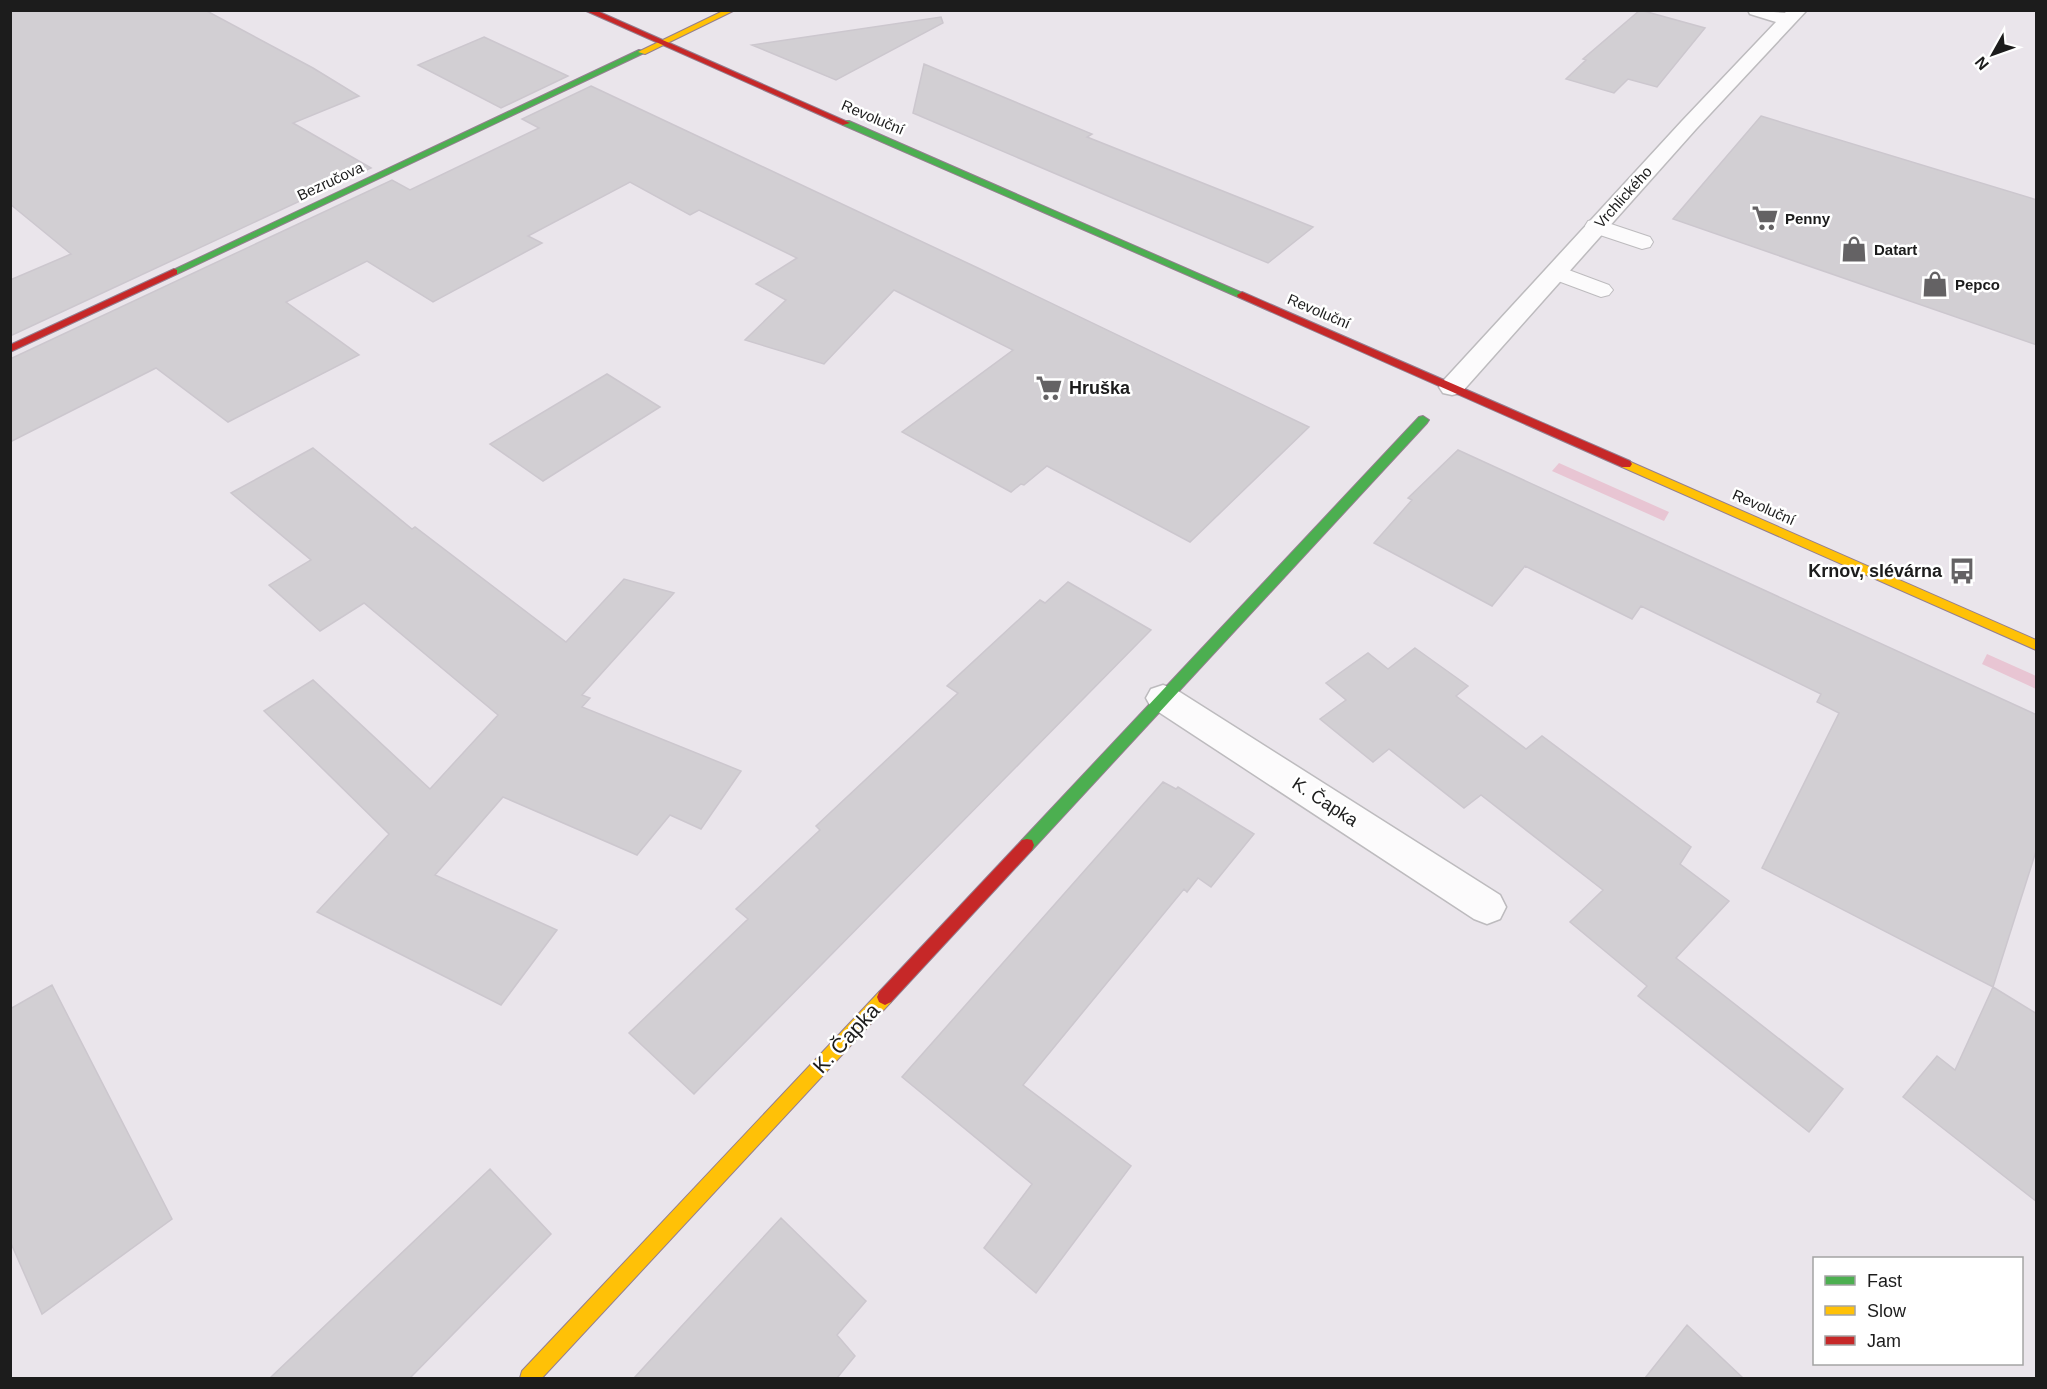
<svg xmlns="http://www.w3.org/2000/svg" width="2047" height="1389" viewBox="0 0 2047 1389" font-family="Helvetica,sans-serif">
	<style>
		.grass { fill: #e8c5d3 }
		.building { fill: #d2cfd3; stroke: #ccc7ce; stroke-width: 1.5 }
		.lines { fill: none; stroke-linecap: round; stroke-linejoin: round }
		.lane-casing { stroke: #bdbbbe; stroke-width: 2 }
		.street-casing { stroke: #bdbbbe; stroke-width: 3 }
		.fast-casing { stroke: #947e8f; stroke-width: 2 }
		.slow-casing { stroke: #947e8f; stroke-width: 2 }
		.jam-casing { stroke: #947e8f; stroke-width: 2 }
		.lane { fill: #fcfbfc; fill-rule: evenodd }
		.street { fill: #fcfbfc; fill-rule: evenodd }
		.fast { fill: #4caf50; fill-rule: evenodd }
		.slow { fill: #ffc107; fill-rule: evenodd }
		.jam { fill: #c62828; fill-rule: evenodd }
		.labels { text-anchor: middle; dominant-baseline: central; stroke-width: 5; stroke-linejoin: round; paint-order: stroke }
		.far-street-label { font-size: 15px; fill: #1c1c1c; stroke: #fff }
		.far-poi-label { font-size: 15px; font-weight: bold; fill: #1c1c1c; stroke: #fff; text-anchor: start }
		.poi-label { font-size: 18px; font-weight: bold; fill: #1c1c1c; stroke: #fff; text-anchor: start }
		.street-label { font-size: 18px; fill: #1c1c1c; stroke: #fff }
		.near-street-label { font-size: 21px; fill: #1c1c1c; stroke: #fff }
	</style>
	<rect width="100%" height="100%" fill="#eae5eb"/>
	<path class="grass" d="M1559,463L1669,512L1664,521L1552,471Z
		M1987,654L2036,676V689L1982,664Z"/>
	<path class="building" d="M10,10H205L313,68L359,96L293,123L371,168L10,336V280L71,254L10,204Z
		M1640,10L1705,28L1657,87L1628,79L1614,93L1566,79L1586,60L1583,59Z
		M941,17L943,23L836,80L752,45Z
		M484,37L568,76L501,108L418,65Z
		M924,64L1092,134L1087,137L1313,227L1268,263L1115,199L913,113Z
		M591,86L978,268L1309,427L1190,542L1047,466L1024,485L1021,484L1011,492L902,432L1013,350L894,290L824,364L745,340L786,300L756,284L797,258L699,210L690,215L630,182L528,236L542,243L433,302L367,261L286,302L359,355L228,422L156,368L10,442V359L392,180L410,190L539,128L522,119Z
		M1761,116L2037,200V345L1673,219Z
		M607,374L660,407L543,481L490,444Z
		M313,448L412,529L415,527L566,642L624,579L674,593L582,695L590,698L582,707L741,771L701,829L670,815L637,855L503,797L435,875L557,930L501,1005L317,912L389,834L264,711L313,680L430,789L498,715L364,603L320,631L269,585L311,560L231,493Z
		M1458,450L2037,715V848L1993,987L1762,868L1839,713L1817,702L1821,694L1641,606L1632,619L1525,566L1492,606L1374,543L1412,500L1408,498Z
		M1068,582L1151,630L694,1094L629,1033L748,919L736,909L820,830L816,826L958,693L947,686L1040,600L1045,603Z
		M1415,648L1468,686L1456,696L1526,749L1542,736L1691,847L1680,864L1729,901L1676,958L1843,1089L1809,1132L1638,996L1647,986L1570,922L1603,890L1481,795L1464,808L1389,749L1373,762L1320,719L1346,700L1326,683L1368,653L1388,669Z
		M1163,782L1176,789L1178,787L1254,834L1211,887L1198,878L1187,892L1184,889L1023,1085L1131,1166L1036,1293L984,1248L1032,1184L902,1077Z
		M52,985L172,1219L42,1314L10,1241V1009Z
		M1993,987L2037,1014V1202L1903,1097L1937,1056L1955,1070Z
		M490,1169L551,1234L410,1378H270Z
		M781,1218L866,1301L837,1335L855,1356L837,1378H634Z
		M1687,1325L1743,1378H1645Z"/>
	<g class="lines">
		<g class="lane-casing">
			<path id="lane" d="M1596,219L1650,237L1653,242L1650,247L1642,249L1588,231L1585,226L1588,221Z
				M1558,266L1609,285L1613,290L1609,295L1601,297L1550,278L1546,273L1550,268Z"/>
		</g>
		<g class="street-casing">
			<path id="street" d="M1748,10L1785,13L1787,10H1807L1696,129L1461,393L1452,395L1443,393L1439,387L1443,381L1682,121L1776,22L1750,14Z
				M1163,685L1175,689L1500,895L1506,907L1500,919L1487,924L1474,919L1151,707L1146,698L1151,689Z"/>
		</g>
		<g class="fast-casing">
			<path id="fast" d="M639,50L646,52L177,274L169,272Z
				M843,121H849L1247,295L1246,297H1238L843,125Z
				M1423,416L1429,420L1427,423L1032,850L1027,851L1022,850L1020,845L1022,840L1419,417Z"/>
		</g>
		<g class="slow-casing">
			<path id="slow" d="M725,10H735L645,54L638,52Z
				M1626,460L2036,640V650L1622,467L1620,464Z
				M885,989L891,992L893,997L891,1002L542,1378H520L522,1371L879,992Z"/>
		</g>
		<g class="jam-casing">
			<path id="jam" d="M584,10H595L850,123L843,125Z
				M174,269L177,270V274L10,352V345Z
				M1242,292L1630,461L1632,464L1630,467H1622L1238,297L1237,295Z
				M1027,839L1032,840L1034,845L1032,850L891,1002L885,1005L879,1002L877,997L879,992L1022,840Z"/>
		</g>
		<use href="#lane" class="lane"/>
		<use href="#street" class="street"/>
		<use href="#fast" class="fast"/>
		<use href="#slow" class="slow"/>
		<use href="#jam" class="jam"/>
	</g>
	<defs>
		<g id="supermarket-bare" transform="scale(2.07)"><path d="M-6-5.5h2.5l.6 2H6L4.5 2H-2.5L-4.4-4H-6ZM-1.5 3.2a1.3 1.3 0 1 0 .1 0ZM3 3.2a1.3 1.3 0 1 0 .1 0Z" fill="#646264" stroke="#fff" stroke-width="2.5" paint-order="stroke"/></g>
		<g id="shop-bare" transform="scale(2.07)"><path d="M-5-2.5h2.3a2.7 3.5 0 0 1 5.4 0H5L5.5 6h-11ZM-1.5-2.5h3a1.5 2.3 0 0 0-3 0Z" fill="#646264" stroke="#fff" stroke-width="2.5" paint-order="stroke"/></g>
		<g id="bus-bare" transform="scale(2.07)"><path d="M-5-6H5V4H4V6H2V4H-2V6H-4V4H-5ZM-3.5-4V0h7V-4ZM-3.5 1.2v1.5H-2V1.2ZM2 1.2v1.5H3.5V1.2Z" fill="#646264" stroke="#fff" stroke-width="2.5" paint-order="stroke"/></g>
	</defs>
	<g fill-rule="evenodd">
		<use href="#supermarket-bare" x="1765" y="218"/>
		<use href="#shop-bare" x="1854" y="249"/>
		<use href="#shop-bare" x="1935" y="284"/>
		<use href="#supermarket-bare" x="1049" y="388"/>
		<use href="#bus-bare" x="1962" y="571"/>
	</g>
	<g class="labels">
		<g class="far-street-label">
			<text transform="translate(873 117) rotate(23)">Revoluční</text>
			<text transform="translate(330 181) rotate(-25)">Bezručova</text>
			<text transform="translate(1623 197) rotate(-48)">Vrchlického</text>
			<text transform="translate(1319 311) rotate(23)">Revoluční</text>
			<text transform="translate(1764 507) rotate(24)">Revoluční</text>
		</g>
		<g class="far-poi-label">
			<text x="1785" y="218">Penny</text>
			<text x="1874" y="249">Datart</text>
			<text x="1955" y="284">Pepco</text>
		</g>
		<g class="poi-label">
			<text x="1069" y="388">Hruška</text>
			<text x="1942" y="571" text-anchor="end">Krnov, slévárna</text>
		</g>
		<g class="street-label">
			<text transform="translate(1325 802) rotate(33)">K. Čapka</text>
		</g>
		<g class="near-street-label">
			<text transform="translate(846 1038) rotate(-47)">K. Čapka</text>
		</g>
	</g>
	<rect width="2047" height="1389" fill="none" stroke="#1c1c1c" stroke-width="24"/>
	<rect x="1813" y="1257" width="210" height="108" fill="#ffffff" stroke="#a4a4a4" stroke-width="1.5"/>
	<rect x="1825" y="1276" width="30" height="9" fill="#4caf50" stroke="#a4a4a4" stroke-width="1.5"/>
	<text x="1867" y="1287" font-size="18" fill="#1c1c1c">Fast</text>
	<rect x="1825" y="1306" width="30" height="9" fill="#ffc107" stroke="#a4a4a4" stroke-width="1.5"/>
	<text x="1867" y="1317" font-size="18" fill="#1c1c1c">Slow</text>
	<rect x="1825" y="1336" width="30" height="9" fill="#c62828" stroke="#a4a4a4" stroke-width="1.5"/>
	<text x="1867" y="1347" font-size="18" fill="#1c1c1c">Jam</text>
	<g transform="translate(1993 54) rotate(230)" stroke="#ffffff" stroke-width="4.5" paint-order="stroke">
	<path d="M0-4.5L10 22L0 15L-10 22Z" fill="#1c1c1c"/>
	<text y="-9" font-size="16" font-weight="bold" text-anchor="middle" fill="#1c1c1c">N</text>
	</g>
</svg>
